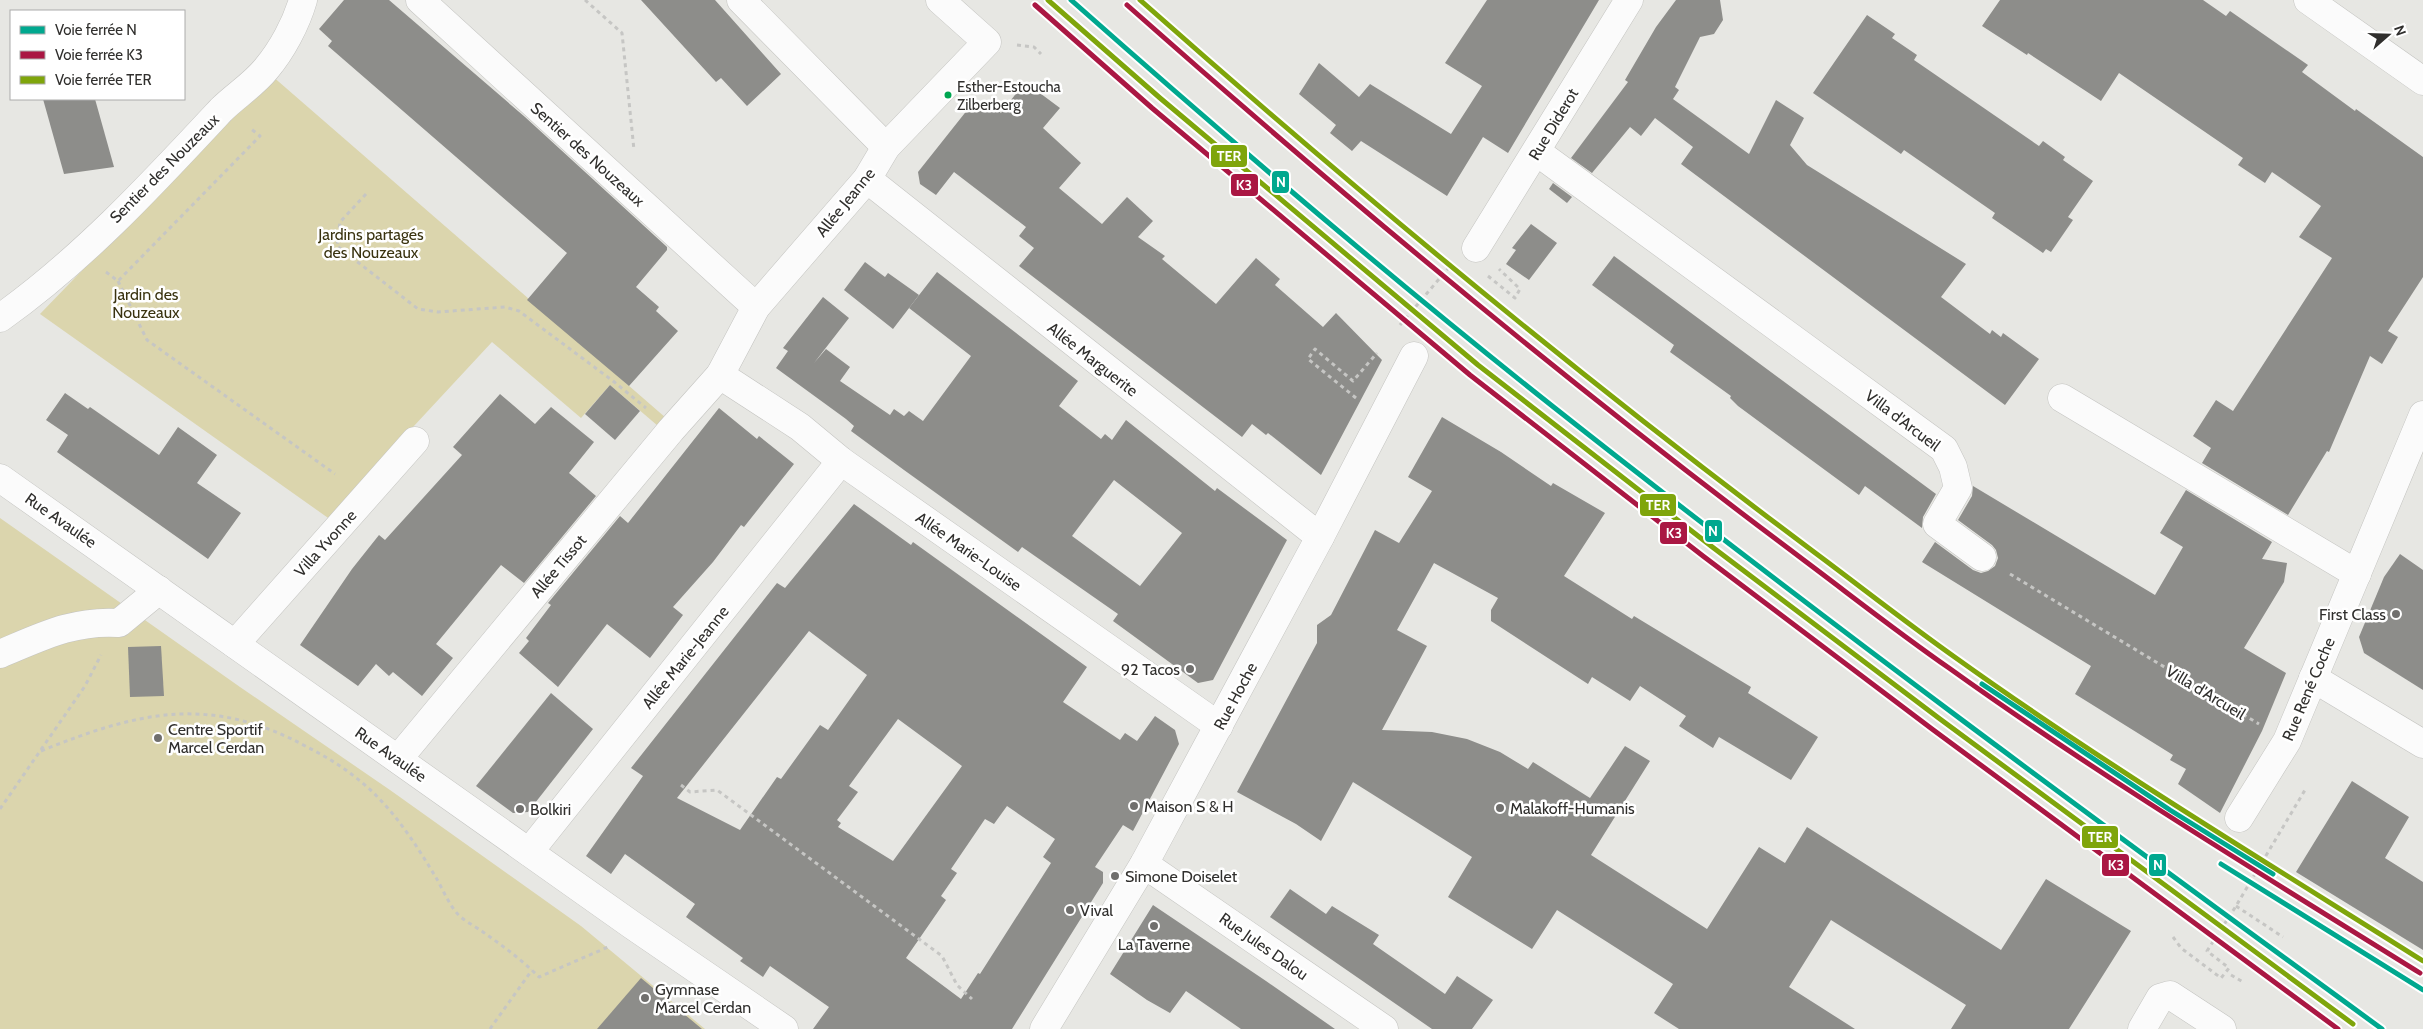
<svg xmlns="http://www.w3.org/2000/svg" width="2423" height="1029" viewBox="0 0 2423 1029" font-family="Cabin,sans-serif">
	<style>
		.green { fill: #dbd5ad }
		.building { fill: #8d8d8a; fill-rule: evenodd }
		.lines { fill: none; stroke-linecap: round; stroke-linejoin: round }
		.minor-casing { stroke: #c4c4c1; stroke-width: 29 }
		.path { stroke: #c6c6c4; stroke-width: 3; stroke-dasharray: 4 4; stroke-linecap: butt }
		.minor { stroke: #fbfbfb; stroke-width: 28 }
		.rail-1-casing { stroke: #fff; stroke-width: 9 }
		.rail-2-casing { stroke: #fff; stroke-width: 9 }
		.rail-3-casing { stroke: #fff; stroke-width: 9 }
		.rail-1 { stroke: #00a88f; stroke-width: 5 }
		.rail-2 { stroke: #aa1743; stroke-width: 5 }
		.rail-3 { stroke: #7fa50b; stroke-width: 5 }
		.bus-dot { fill: #00a651; stroke: #fff; stroke-width: 2 }
		.poi-dot { fill: #706f6d; stroke: #fff; stroke-width: 2 }
		.labels { text-anchor: middle; stroke-width: 5; stroke-linejoin: round; paint-order: stroke }
		.bus-label { font-size: 15px; fill: #302f2d; stroke: #fff; text-anchor: start }
		.street-label { font-size: 16px; fill: #302f2d; stroke: #fff }
		.park-label { font-size: 16px; fill: #3a3310; stroke: #fff }
		.poi-label { font-size: 16px; fill: #302f2d; stroke: #fff; text-anchor: start }
		.line-badge { stroke: #fff; stroke-width: 2 }
		.badge-label { font-size: 14px; text-anchor: middle; font-weight: bold; fill: #fff }
	</style>
	<rect width="100%" height="100%" fill="#e7e7e3"/>
	<!-- green -->
	<g class="green">
		<polygon points="271,75 666,418 658,426 610,385 581,418 492,342 387,455 331,520 40,314"/>
		<polygon points="0,518 240,687 390,790 581,926 705,1029 0,1029"/>
	</g>
	<!-- building -->
	<g class="building">
		<polygon points="344,0 389,0 525,117 667,247 667,250 636,287 659,307 656,311 678,331 629,386 527,300 567,253 328,46 332,41 319,29"/>
		<polygon points="641,0 715,0 781,74 747,106 721,78 716,82"/>
		<polygon points="1487,0 1599,0 1508,153 1483,137 1447,196 1361,141 1352,151 1330,133 1336,125 1299,94 1319,63 1359,97 1370,84 1451,134 1482,86 1445,63"/>
		<polygon points="1676,0 1720,0 1723,20 1714,34 1700,37 1675,87 1679,90 1673,99 1749,154 1776,100 1804,118 1790,145 1807,165 1966,264 1941,297 1990,334 1992,330 2001,337 2003,333 2039,359 2005,405 1681,164 1693,147 1655,118 1641,136 1630,127 1592,173 1571,158 1628,82 1625,80 1656,27"/>
		<polygon points="2000,0 2203,0 2226,16 2230,11 2308,65 2302,72 2355,111 2356,109 2423,157 2423,277 2388,331 2398,337 2382,364 2370,356 2329,452 2327,451 2288,515 2202,463 2211,448 2193,436 2216,400 2233,411 2332,258 2299,237 2321,206 2272,172 2265,183 2238,165 2243,158 2119,73 2101,101 2028,53 2027,55 1982,26"/>
		<polygon points="1867,15 1895,34 1892,38 1917,55 1914,60 2039,146 2043,141 2065,157 2063,160 2093,181 2068,217 2073,220 2051,252 2046,249 2043,253 1992,218 1995,213 1904,150 1901,154 1813,93"/>
		<polygon points="1025,82 1060,108 1043,128 1081,163 1059,188 1102,224 1127,197 1153,221 1138,237 1165,256 1162,259 1216,304 1256,258 1280,279 1275,285 1323,327 1336,313 1382,360 1321,475 1268,433 1266,435 1252,424 1242,437 1019,266 1034,248 1019,236 1026,227 954,172 936,195 920,184 918,172 972,104 987,102 1001,113"/>
		<polygon points="43,99 95,99 114,167 64,174"/>
		<polygon points="1553,183 1572,197 1567,203 1549,189"/>
		<polygon points="1531,224 1557,243 1529,280 1506,264 1516,250 1512,248"/>
		<polygon points="1614,256 1936,494 1923,517 1922,528 1865,486 1859,495 1738,406 1730,398 1731,396 1670,352 1674,345 1592,285"/>
		<polygon points="865,262 885,277 888,273 919,295 893,329 844,290"/>
		<path d="M937,272L1078,381L1059,406L1101,439L1105,434L1112,440L1126,420L1215,491L1217,488L1287,540L1213,680L1198,683L1113,621L1118,614L1022,547L1018,552L904,470L851,431L854,426L846,419L776,368L788,351L783,348L823,297L849,318L814,363L826,349L850,367L840,381L890,415L894,409L904,416L909,411L923,421L971,356L909,308ZM1114,480L1182,533L1140,586L1072,536Z"/>
		<polygon points="610,385 640,411 615,440 585,414"/>
		<polygon points="65,393 88,409 90,407 159,455 178,427 217,455 197,483 241,513 208,559 57,452 68,435 46,420"/>
		<polygon points="500,394 535,424 551,407 594,442 569,473 596,496 524,583 501,565 436,644 453,658 422,696 393,672 389,676 376,664 358,686 300,645 352,569 379,535 385,540 462,455 453,447"/>
		<polygon points="719,408 757,439 759,436 794,464 744,527 741,525 713,562 673,607 683,615 650,658 607,624 558,687 519,653 529,641 526,638 551,605 548,603 620,516 628,523"/>
		<polygon points="1442,417 1501,452 1551,486 1553,483 1605,513 1564,576 1632,619 1634,616 1751,687 1748,693 1818,737 1791,780 1719,737 1713,748 1679,726 1686,716 1640,686 1630,701 1592,677 1588,684 1491,621 1491,610 1498,598 1434,563 1397,630 1427,646 1382,730 1432,732 1467,739 1500,752 1528,769 1533,762 1590,798 1625,746 1650,761 1591,855 1707,929 1759,847 1785,863 1807,827 2001,950 2046,879 2131,931 2069,1029 1951,1029 1966,1005 1831,920 1789,987 1855,1029 1679,1029 1654,1013 1673,984 1557,910 1532,949 1448,897 1472,857 1353,782 1321,841 1296,824 1237,792 1317,643 1317,625 1331,615 1375,530 1399,543 1432,491 1408,477"/>
		<polygon points="1973,486 2155,595 2183,547 2160,533 2186,490 2272,542 2262,559 2287,563 2284,582 2244,648 2286,673 2262,731 2220,813 2178,784 2186,769 2170,760 2173,755 2075,694 2091,666 1922,562 1935,542 1973,570 1981,573 1988,571 1995,566 1998,558 1996,550 1992,545 1958,520 1972,496"/>
		<path d="M854,504L911,545L913,542L1087,667L1063,702L1120,740L1125,733L1137,741L1155,716L1175,730L1179,744L1133,831L1123,825L1095,867L1103,872V883L1012,1029H813L829,1007L770,966L763,977L740,961L743,958L686,917L695,904L625,854L611,874L586,856L643,776L631,768L777,583L785,588ZM809,631L867,675L828,730L820,725L781,779L777,777L740,830L677,798ZM898,719L962,766L893,861L838,827L841,823L837,820L858,792L849,786ZM1007,806L1055,839L1043,857L1051,863L980,974L978,973L961,999L906,958L946,900L941,896L957,873L951,869L985,819L994,824Z"/>
		<polygon points="2400,554 2423,570 2423,690 2364,653 2359,637 2384,577"/>
		<polygon points="161,646 164,696 130,697 128,647"/>
		<polygon points="551,693 593,729 528,812 513,813 476,786"/>
		<polygon points="2352,781 2409,817 2385,858 2423,882 2423,950 2296,872"/>
		<polygon points="1290,889 1326,914 1332,906 1379,935 1373,944 1445,994 1457,976 1493,1000 1472,1029 1432,1029 1270,917"/>
		<polygon points="1153,905 1266,981 1335,1029 1241,1029 1186,991 1170,1013 1147,1000 1110,974"/>
		<polygon points="641,978 702,1029 597,1029"/>
	</g>
	<g class="lines">
		<!-- minor casing -->
		<g class="minor-casing">
			<g id="minor">
				<polyline points="420,0 756,307"/>
				<polyline points="741,0 886,147"/>
				<polyline points="2308,0 2423,81"/>
				<polyline points="1537,152 1944,449 1953,467 1958,488 1937,524 1982,557"/>
				<polyline points="867,179 1320,537"/>
				<polyline points="1476,248 1629,0"/>
				<path d="M0,318C82,260 153,183 221,110C235,96 253,85 266,69C282,50 296,24 303,0"/>
				<polyline points="720,375 800,427 841,461 1219,726"/>
				<polyline points="2062,398 2357,574"/>
				<polyline points="0,478 632,925 784,1029"/>
				<polyline points="235,644 415,441"/>
				<path d="M0,654C41,637 73,620 119,623L159,590"/>
				<polyline points="2313,678 2423,744"/>
				<polyline points="398,759 671,430 720,375 756,307 867,179 886,147 987,42 940,0"/>
				<polyline points="2239,818 2287,741 2423,415"/>
				<polyline points="529,852 841,461"/>
				<polyline points="1144,864 1384,1029"/>
				<polyline points="1044,1029 1144,864 1320,537 1414,356"/>
				<polyline points="2142,1029 2160,998 2170,995 2222,1029"/>
			</g>
		</g>
		<!-- path -->
		<g class="path">
			<polyline points="585,0 622,33 634,150"/>
			<polyline points="1017,45 1034,47 1041,54"/>
			<polyline points="366,194 340,222 337,246 418,309 438,312 505,307 519,311 613,381 646,408"/>
			<polyline points="106,272 118,281 260,136 250,128"/>
			<polyline points="1488,276 1515,298 1520,289 1499,269"/>
			<polyline points="118,281 147,340 335,474"/>
			<polyline points="1400,325 1451,265"/>
			<polyline points="1356,398 1308,359 1315,349 1353,381 1377,353"/>
			<polyline points="2010,574 2259,724"/>
			<path d="M41,751C140,711 211,694 309,748C337,762 364,781 385,805C404,826 420,851 435,876C442,887 447,901 456,912C462,920 475,926 483,932C503,946 522,960 539,977L608,947"/>
			<polyline points="681,785 690,792 717,790 942,956 957,985 972,999"/>
			<polyline points="0,809 85,686 101,655"/>
			<polyline points="2236,906 2283,937"/>
			<polyline points="2173,937 2181,948 2221,978 2229,968 2207,951 2236,906 2305,790"/>
			<polyline points="2231,975 2243,982"/>
			<polyline points="490,1029 532,970"/>
		</g>
		<!-- minor -->
		<use href="#minor" class="minor"/>
		<!-- rail-1 casing -->
		<g class="rail-1-casing">
			<g id="rail-1">
				<path d="M1071,0C1228,139 1387,275 1551,405C1823,620 2102,825 2382,1029"/>
				<polyline points="1982,684 2170,810 2273,874"/>
				<polyline points="2221,864 2423,990"/>
			</g>
		</g>
		<!-- rail-2 casing -->
		<g class="rail-2-casing">
			<g id="rail-2">
				<polyline points="1035,5 1152,108 1470,375 1703,556 1932,729 2338,1029"/>
				<path d="M1127,5C1346,199 1571,386 1805,561C1853,597 1900,634 1949,668C2101,777 2261,874 2420,973"/>
			</g>
		</g>
		<!-- rail-3 casing -->
		<g class="rail-3-casing">
			<g id="rail-3">
				<polyline points="1048,0 1160,98 1478,365 1711,546 1940,719 2353,1024"/>
				<path d="M1140,0C1358,193 1581,378 1814,552C1861,587 1908,624 1956,658C2107,766 2266,862 2423,961"/>
			</g>
		</g>
		<!-- rail-1 -->
		<use href="#rail-1" class="rail-1"/>
		<!-- rail-2 -->
		<use href="#rail-2" class="rail-2"/>
		<!-- rail-3 -->
		<use href="#rail-3" class="rail-3"/>
	</g>
	<!-- markers -->
	<circle class="bus-dot" cx="948" cy="95" r="4.5"/>
	<g class="poi-dot">
		<circle cx="2396" cy="614" r="5"/>
		<circle cx="1190" cy="669" r="5"/>
		<circle cx="158" cy="738" r="5"/>
		<circle cx="1134" cy="806" r="5"/>
		<circle cx="1500" cy="808" r="5"/>
		<circle cx="520" cy="809" r="5"/>
		<circle cx="1115" cy="876" r="5"/>
		<circle cx="1070" cy="910" r="5"/>
		<circle cx="1154" cy="926" r="5"/>
		<circle cx="645" cy="998" r="5"/>
	</g>
	<g class="labels">
		<!-- bus labels -->
		<g class="bus-label">
			<text x="957" y="92">Esther-Estoucha<tspan x="957" dy="18">Zilberberg</tspan></text>
		</g>
		<!-- street labels -->
		<g class="street-label">
			<text transform="translate(1553 124) rotate(-59)" y="6">Rue Diderot</text>
			<text transform="translate(588 154) rotate(42)" y="6">Sentier des Nouzeaux</text>
			<text transform="translate(164 168) rotate(-45)" y="6">Sentier des Nouzeaux</text>
			<text transform="translate(845 202) rotate(-51)" y="6">Allée Jeanne</text>
			<text transform="translate(1093 359) rotate(38)" y="6">Allée Marguerite</text>
			<text transform="translate(1903 420) rotate(37)" y="6">Villa d'Arcueil</text>
			<text transform="translate(61 520) rotate(35)" y="6">Rue Avaulée</text>
			<text transform="translate(325 543) rotate(-48)" y="6">Villa Yvonne</text>
			<text transform="translate(969 551) rotate(35)" y="6">Allée Marie-Louise</text>
			<text transform="translate(558 566) rotate(-50)" y="6">Allée Tissot</text>
			<text transform="translate(685 657) rotate(-51)" y="6">Allée Marie-Jeanne</text>
			<text transform="translate(2308 689) rotate(-67)" y="6">Rue René Coche</text>
			<text transform="translate(2206 692) rotate(31)" y="6">Villa d'Arcueil</text>
			<text transform="translate(1235 696) rotate(-62)" y="6">Rue Hoche</text>
			<text transform="translate(391 754) rotate(35)" y="6">Rue Avaulée</text>
			<text transform="translate(1264 946) rotate(35)" y="6">Rue Jules Dalou</text>
		</g>
		<!-- park labels -->
		<g class="park-label">
			<text x="371" y="240">Jardins partagés<tspan x="371" dy="18">des Nouzeaux</tspan></text>
			<text x="146" y="300">Jardin des<tspan x="146" dy="18">Nouzeaux</tspan></text>
		</g>
		<!-- poi labels -->
		<g class="poi-label">
			<text x="2386" y="620" text-anchor="end">First Class</text>
			<text x="1180" y="675" text-anchor="end">92 Tacos</text>
			<text x="168" y="735">Centre Sportif<tspan x="168" dy="18">Marcel Cerdan</tspan></text>
			<text x="1144" y="812">Maison S &amp; H</text>
			<text x="1510" y="814">Malakoff-Humanis</text>
			<text x="530" y="815">Bolkiri</text>
			<text x="1125" y="882">Simone Doiselet</text>
			<text x="1080" y="916">Vival</text>
			<text x="1154" y="950" text-anchor="middle">La Taverne</text>
			<text x="655" y="995">Gymnase<tspan x="655" dy="18">Marcel Cerdan</tspan></text>
		</g>
	</g>
	<g class="line-badge">
		<rect x="1210" y="144" width="38" height="24" rx="5" fill="#7fa50b"/>
		<rect x="1271" y="170" width="19" height="24" rx="5" fill="#00a88f"/>
		<rect x="1230" y="173" width="29" height="24" rx="5" fill="#aa1743"/>
		<rect x="1639" y="493" width="38" height="24" rx="5" fill="#7fa50b"/>
		<rect x="1704" y="519" width="19" height="24" rx="5" fill="#00a88f"/>
		<rect x="1659" y="521" width="29" height="24" rx="5" fill="#aa1743"/>
		<rect x="2081" y="825" width="38" height="24" rx="5" fill="#7fa50b"/>
		<rect x="2101" y="853" width="29" height="24" rx="5" fill="#aa1743"/>
		<rect x="2148" y="853" width="19" height="24" rx="5" fill="#00a88f"/>
	</g>
	<g class="badge-label">
		<text x="1229" y="161">TER</text>
		<text x="1281" y="187">N</text>
		<text x="1244" y="190">K3</text>
		<text x="1658" y="510">TER</text>
		<text x="1713" y="536">N</text>
		<text x="1674" y="538">K3</text>
		<text x="2100" y="842">TER</text>
		<text x="2116" y="870">K3</text>
		<text x="2158" y="870">N</text>
	</g>
	<!-- legend -->
	<rect x="10" y="10" width="175" height="90" fill="#ffffff" stroke="#acacab"/>
	<rect x="20" y="26" width="25" height="8" fill="#00a88f" stroke="#acacab"/>
	<text x="55" y="35" font-size="15" fill="#302f2d">Voie ferrée N</text>
	<rect x="20" y="51" width="25" height="8" fill="#aa1743" stroke="#acacab"/>
	<text x="55" y="60" font-size="15" fill="#302f2d">Voie ferrée K3</text>
	<rect x="20" y="76" width="25" height="8" fill="#7fa50b" stroke="#acacab"/>
	<text x="55" y="85" font-size="15" fill="#302f2d">Voie ferrée TER</text>
	<!-- north arrow -->
	<g transform="translate(2388 35) rotate(70)" stroke="#ffffff" stroke-width="4" paint-order="stroke">
	<path d="M0-4L9 19L0 12L-9 19Z" fill="#302f2d"/>
	<text y="-8" font-size="14" font-weight="bold" text-anchor="middle" fill="#302f2d">N</text>
	</g>
</svg>
